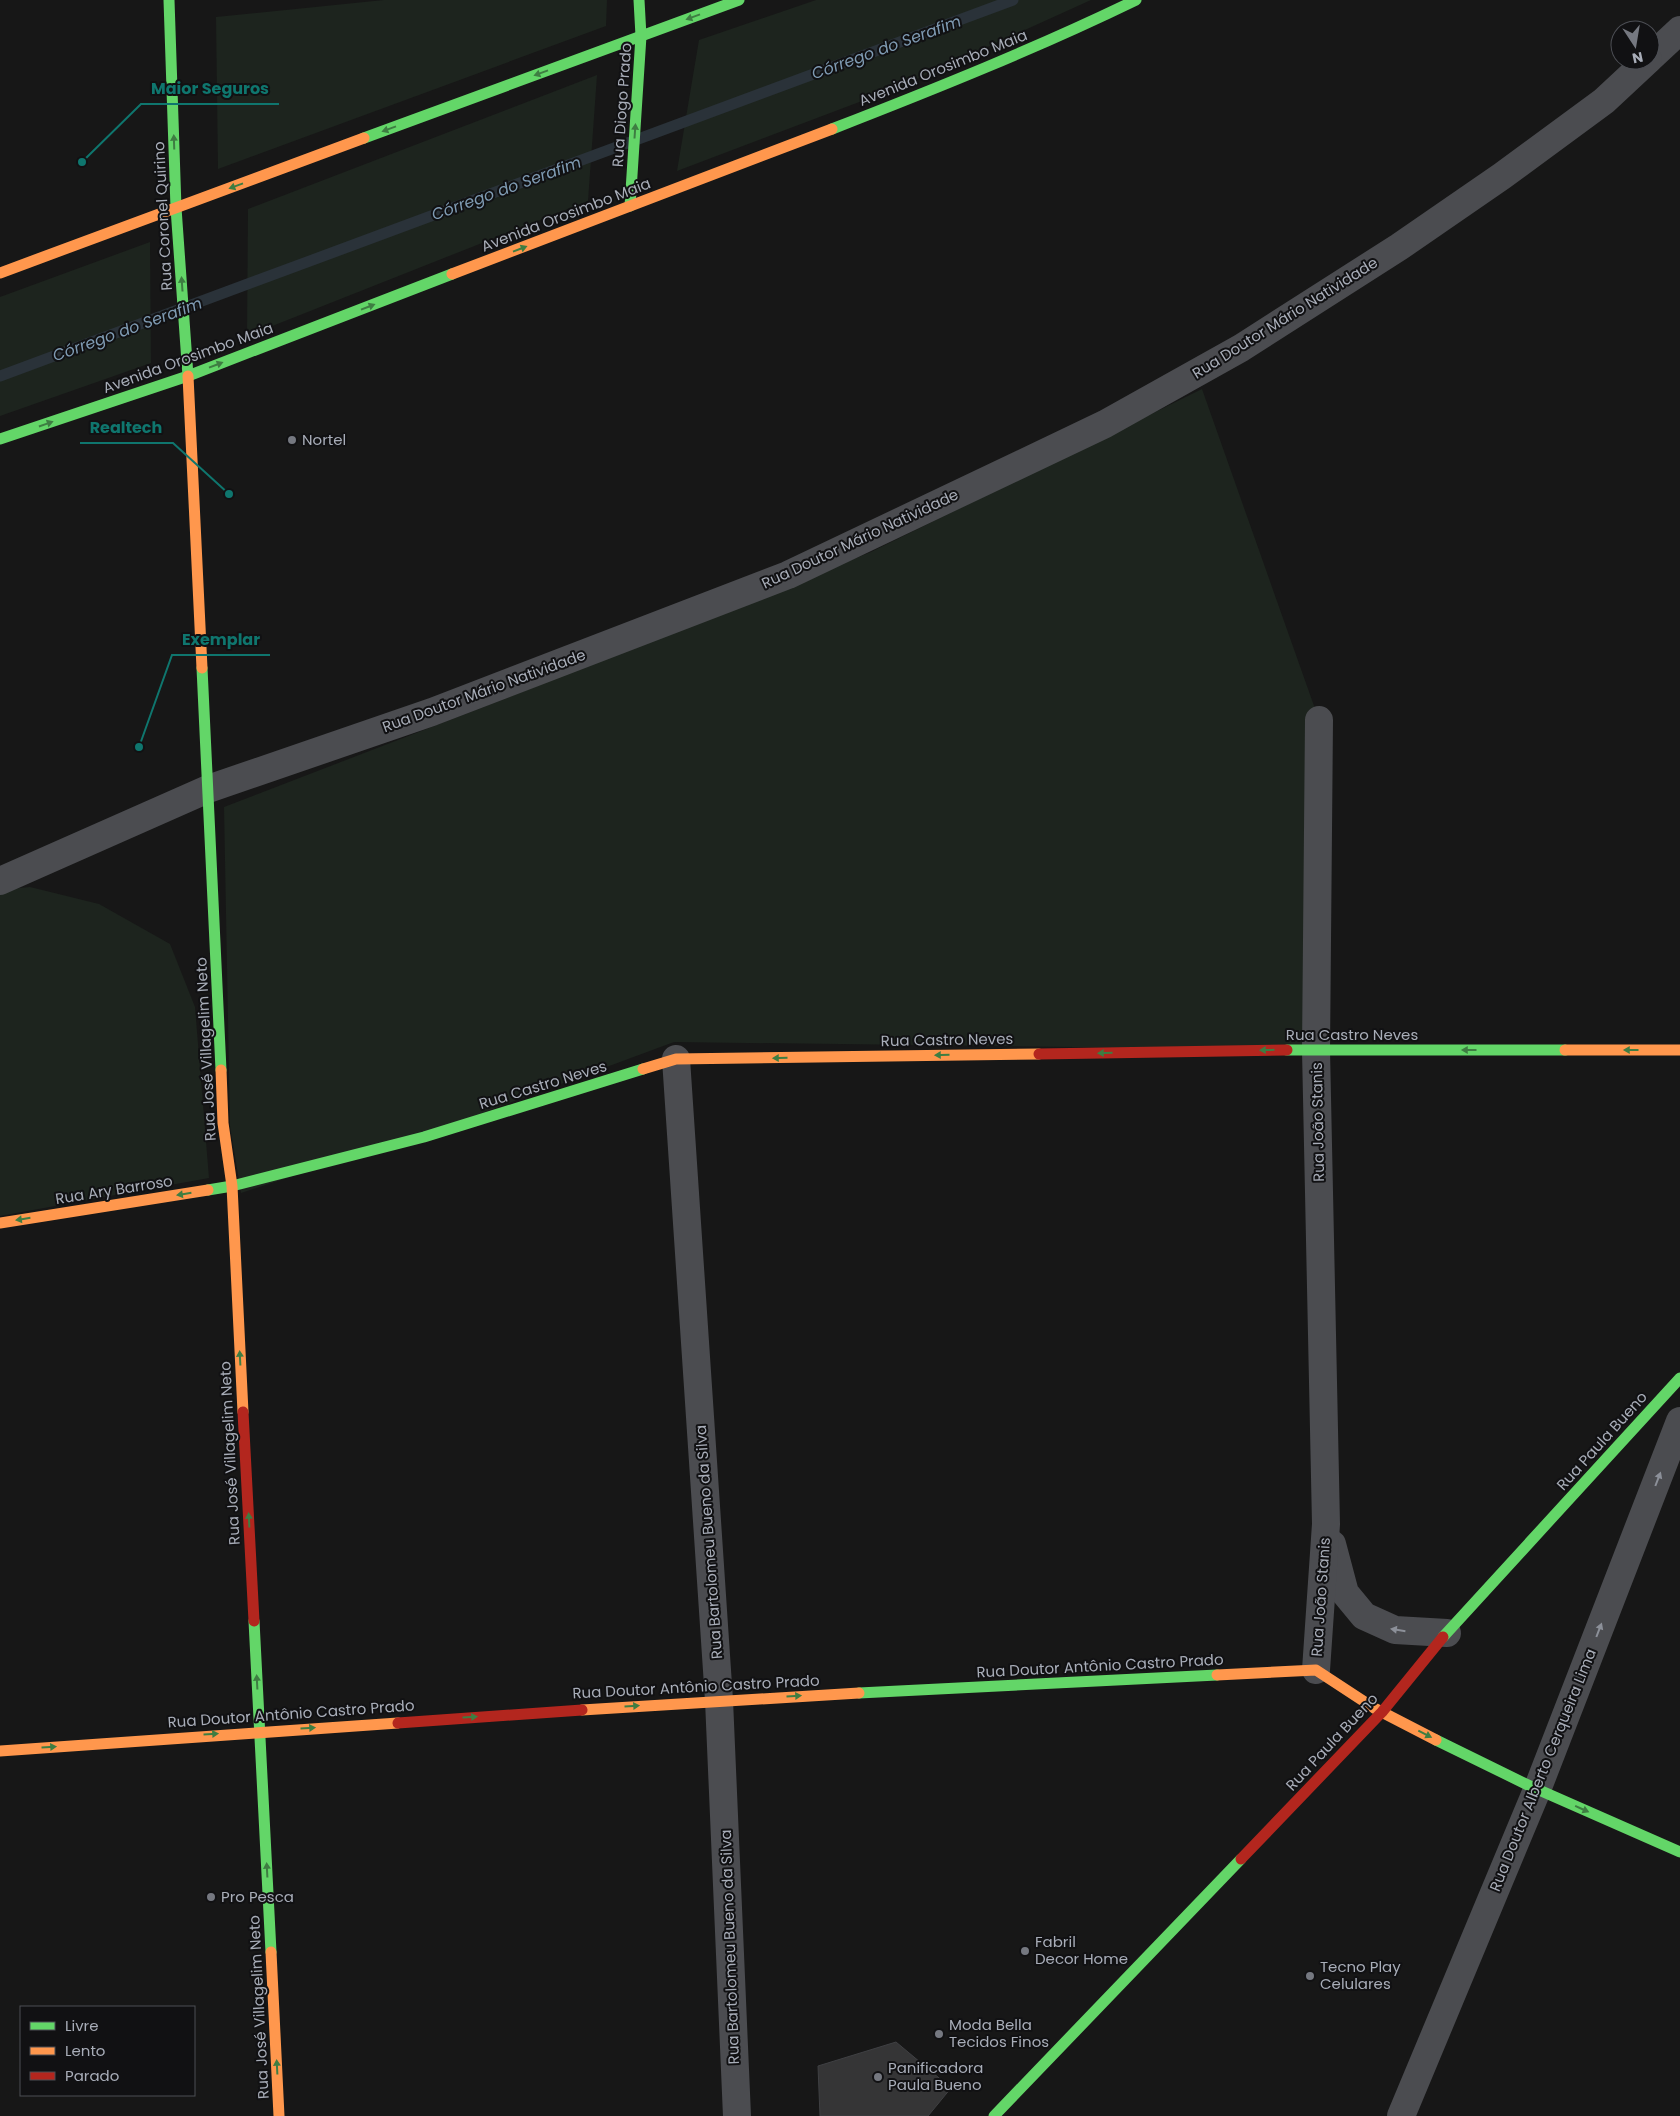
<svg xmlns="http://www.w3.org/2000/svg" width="1680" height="2116" viewBox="0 0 1680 2116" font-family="Poppins,sans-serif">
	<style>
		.green { fill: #1d241e }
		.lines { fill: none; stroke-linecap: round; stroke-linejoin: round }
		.stream { stroke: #2a3239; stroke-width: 11 }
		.building { fill: #353536; stroke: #3f4043 }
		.street { stroke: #4b4c50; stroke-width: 28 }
		.fast { stroke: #63d668; stroke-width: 11 }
		.slow { stroke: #ff974d; stroke-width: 11 }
		.jam { stroke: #b3261e; stroke-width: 11 }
		.oneway { fill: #3e7d42 }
		.oneway2 { fill: #8c9099 }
		.poi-dot { fill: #757880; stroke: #111113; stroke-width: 2 }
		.labels { text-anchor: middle; stroke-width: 4; stroke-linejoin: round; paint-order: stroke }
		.street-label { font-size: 15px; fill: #a8adb8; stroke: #111113 }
		.poi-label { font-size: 15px; fill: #a8adb8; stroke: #111113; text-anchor: start }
		.water-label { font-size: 16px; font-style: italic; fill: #7f9bb3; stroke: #111113 }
		.leader { fill: none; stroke: #0f766e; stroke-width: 2 }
		.callout-dot { fill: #0f766e; stroke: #111113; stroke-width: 2 }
		.callout-label { font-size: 16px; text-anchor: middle; font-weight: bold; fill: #0f766e; stroke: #111113; stroke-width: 4; stroke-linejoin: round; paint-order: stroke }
	</style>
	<rect width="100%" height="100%" fill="#171717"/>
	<!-- green -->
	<g class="green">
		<polygon points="384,0 607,0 606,26 218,169 216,17"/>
		<polygon points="816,0 1091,0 899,87 677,171 699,40"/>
		<polygon points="597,75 588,201 247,336 248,209"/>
		<polygon points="150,242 151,363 0,416 0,297"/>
		<polygon points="1202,389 1319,720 1307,1050 674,1042 455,1123 241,1193 230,1126 224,807 507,698 871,552"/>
		<polygon points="30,887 99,904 170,944 195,1007 209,1178 0,1216 0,890"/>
	</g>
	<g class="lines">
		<!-- stream -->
		<polyline class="stream" points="0,376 1013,0"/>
	</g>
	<!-- building -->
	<polygon class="building" points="896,2042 951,2088 928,2116 820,2116 818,2066"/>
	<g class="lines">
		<!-- street -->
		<g class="street">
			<polyline points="1650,58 1680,30"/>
			<polyline points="0,881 208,789 432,712 788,575 1105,424 1241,348 1399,247 1502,176 1604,101 1648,60"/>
			<polyline points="676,1059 719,1700 737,2116"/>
			<polyline points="1332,1544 1345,1593 1364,1616 1395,1630 1447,1633"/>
			<polyline points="1316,1670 1326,1524 1316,1050 1319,720"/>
			<polyline points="1401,2116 1537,1790 1680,1421"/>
		</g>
		<!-- fast -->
		<g class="fast">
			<polyline points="169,0 176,208 188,376"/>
			<path d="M832,129C935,89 1037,48 1136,0"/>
			<polyline points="364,138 739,0"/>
			<polyline points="630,206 641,36 639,0"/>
			<polyline points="0,439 188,376 452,274"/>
			<polyline points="202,668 221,1070"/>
			<polyline points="1287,1050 1565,1050"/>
			<polyline points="208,1190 232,1186 424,1137 643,1069"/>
			<polyline points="254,1621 271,1952"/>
			<polyline points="1443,1637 1680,1378"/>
			<polyline points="859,1693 1217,1675"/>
			<polyline points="1436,1740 1530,1786 1680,1852"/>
			<polyline points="994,2116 1241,1859"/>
		</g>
		<!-- slow -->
		<g class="slow">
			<polyline points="0,273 364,138"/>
			<polyline points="452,274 832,129"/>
			<polyline points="188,376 202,668"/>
			<polyline points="1565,1050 1680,1050"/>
			<polyline points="643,1069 676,1059 1039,1054"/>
			<polyline points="221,1070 223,1123 232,1186 243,1412"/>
			<polyline points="0,1223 208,1190"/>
			<polyline points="1217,1675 1316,1670 1374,1708 1436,1740"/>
			<polyline points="582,1710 859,1693"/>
			<polyline points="0,1751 398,1723"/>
			<polyline points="271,1952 279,2116"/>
		</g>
		<!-- jam -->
		<g class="jam">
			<polyline points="1039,1054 1287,1050"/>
			<polyline points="243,1412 254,1621"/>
			<polyline points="398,1723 582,1710"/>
			<polyline points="1241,1859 1382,1712 1443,1637"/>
		</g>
	</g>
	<!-- one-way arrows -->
	<defs><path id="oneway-solid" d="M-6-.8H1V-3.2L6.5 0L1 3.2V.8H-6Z" transform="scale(1.25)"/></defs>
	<g class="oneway">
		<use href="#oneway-solid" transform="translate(693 17) rotate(160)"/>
		<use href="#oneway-solid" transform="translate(541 73) rotate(160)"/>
		<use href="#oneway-solid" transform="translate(389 129) rotate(160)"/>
		<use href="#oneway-solid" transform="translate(635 131) rotate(-86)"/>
		<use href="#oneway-solid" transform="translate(174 142) rotate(-92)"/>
		<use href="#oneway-solid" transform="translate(236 186) rotate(160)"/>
		<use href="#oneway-solid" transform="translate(520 249) rotate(-21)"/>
		<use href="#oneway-solid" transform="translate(182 284) rotate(-94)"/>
		<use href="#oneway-solid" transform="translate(368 307) rotate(-21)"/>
		<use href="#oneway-solid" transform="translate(216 365) rotate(-21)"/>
		<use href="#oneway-solid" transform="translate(46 424) rotate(-19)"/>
		<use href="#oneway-solid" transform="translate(1267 1050) rotate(179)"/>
		<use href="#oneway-solid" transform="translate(1469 1050) rotate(-180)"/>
		<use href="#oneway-solid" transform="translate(1631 1050) rotate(-180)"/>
		<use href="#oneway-solid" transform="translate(1105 1053) rotate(179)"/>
		<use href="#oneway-solid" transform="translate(942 1055) rotate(179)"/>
		<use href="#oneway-solid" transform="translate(780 1058) rotate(179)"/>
		<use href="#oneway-solid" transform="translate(184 1194) rotate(171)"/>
		<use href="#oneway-solid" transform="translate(23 1219) rotate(171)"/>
		<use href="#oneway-solid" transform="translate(240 1358) rotate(-93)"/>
		<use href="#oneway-solid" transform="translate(249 1520) rotate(-93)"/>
		<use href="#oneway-solid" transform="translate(257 1682) rotate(-93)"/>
		<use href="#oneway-solid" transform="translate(794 1696) rotate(-3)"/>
		<use href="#oneway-solid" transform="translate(632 1706) rotate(-4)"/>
		<use href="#oneway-solid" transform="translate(470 1717) rotate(-4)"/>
		<use href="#oneway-solid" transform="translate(308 1728) rotate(-4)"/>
		<use href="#oneway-solid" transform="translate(211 1734) rotate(-4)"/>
		<use href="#oneway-solid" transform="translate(1425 1734) rotate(27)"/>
		<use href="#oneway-solid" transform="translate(49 1747) rotate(-4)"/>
		<use href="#oneway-solid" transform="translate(1582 1809) rotate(24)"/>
		<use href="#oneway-solid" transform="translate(267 1870) rotate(-93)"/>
		<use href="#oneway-solid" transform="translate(277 2067) rotate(-93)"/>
	</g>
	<g class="oneway2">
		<use href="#oneway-solid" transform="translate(1658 1479) rotate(-69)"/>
		<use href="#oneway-solid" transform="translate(1398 1630) rotate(-171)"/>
		<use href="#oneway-solid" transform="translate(1599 1630) rotate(-69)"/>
	</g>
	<!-- markers -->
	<g class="poi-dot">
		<circle cx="292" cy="440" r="5"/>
		<circle cx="211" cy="1897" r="5"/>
		<circle cx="1025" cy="1951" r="5"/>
		<circle cx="1310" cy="1976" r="5"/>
		<circle cx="939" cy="2034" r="5"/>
		<circle cx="878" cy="2077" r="5"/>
	</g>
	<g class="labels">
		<!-- street labels -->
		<g class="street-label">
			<text transform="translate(943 68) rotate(-22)" y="5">Avenida Orosimbo Maia</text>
			<text transform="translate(622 105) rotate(-86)" y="5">Rua Diogo Prado</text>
			<text transform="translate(566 215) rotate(-21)" y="5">Avenida Orosimbo Maia</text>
			<text transform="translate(163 216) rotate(-93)" y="5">Rua Coronel Quirino</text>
			<text transform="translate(1285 318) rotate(-32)" y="5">Rua Doutor Mário Natividade</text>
			<text transform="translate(188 358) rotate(-20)" y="5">Avenida Orosimbo Maia</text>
			<text transform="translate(860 539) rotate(-25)" y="5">Rua Doutor Mário Natividade</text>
			<text transform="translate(484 691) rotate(-20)" y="5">Rua Doutor Mário Natividade</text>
			<text x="1352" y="1040">Rua Castro Neves</text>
			<text transform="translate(947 1040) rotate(-1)" y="5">Rua Castro Neves</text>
			<text transform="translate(206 1049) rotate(-93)" y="5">Rua José Villagelim Neto</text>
			<text transform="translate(543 1085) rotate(-17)" y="5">Rua Castro Neves</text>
			<text transform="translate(1318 1122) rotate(-91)" y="5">Rua João Stanis</text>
			<text transform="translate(114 1190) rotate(-9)" y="5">Rua Ary Barroso</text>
			<text transform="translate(1602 1441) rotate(-48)" y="5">Rua Paula Bueno</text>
			<text transform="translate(230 1453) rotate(-93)" y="5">Rua José Villagelim Neto</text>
			<text transform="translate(709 1542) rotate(-94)" y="5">Rua Bartolomeu Bueno da Silva</text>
			<text transform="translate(1321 1597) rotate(-86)" y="5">Rua João Stanis</text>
			<text transform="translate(1100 1666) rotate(-3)" y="5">Rua Doutor Antônio Castro Prado</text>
			<text transform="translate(696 1687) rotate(-3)" y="5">Rua Doutor Antônio Castro Prado</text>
			<text transform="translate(291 1714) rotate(-4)" y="5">Rua Doutor Antônio Castro Prado</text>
			<text transform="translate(1332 1742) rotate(-47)" y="5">Rua Paula Bueno</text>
			<text transform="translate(1543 1770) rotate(-68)" y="5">Rua Doutor Alberto Cerqueira Lima</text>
			<text transform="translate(730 1947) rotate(-92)" y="5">Rua Bartolomeu Bueno da Silva</text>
			<text transform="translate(259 2007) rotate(-93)" y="5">Rua José Villagelim Neto</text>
		</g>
		<!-- poi labels -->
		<g class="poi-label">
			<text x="302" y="445">Nortel</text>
			<text x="221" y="1902">Pro Pesca</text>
			<text x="1035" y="1947">Fabril<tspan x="1035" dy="17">Decor Home</tspan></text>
			<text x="1320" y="1972">Tecno Play<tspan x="1320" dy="17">Celulares</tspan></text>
			<text x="949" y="2030">Moda Bella<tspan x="949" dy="17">Tecidos Finos</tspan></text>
			<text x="888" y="2073">Panificadora<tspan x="888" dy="17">Paula Bueno</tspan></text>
		</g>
		<!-- water labels -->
		<g class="water-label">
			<text transform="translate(886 47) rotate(-20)" y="6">Córrego do Serafim</text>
			<text transform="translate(506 188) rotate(-20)" y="6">Córrego do Serafim</text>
			<text transform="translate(127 329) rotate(-20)" y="6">Córrego do Serafim</text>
		</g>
	</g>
	<!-- callouts -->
	<path class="leader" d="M82 162L141 104H279M229 494L173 443H80M139 747L172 655H270"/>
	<g class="callout-dot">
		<circle cx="82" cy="162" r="5"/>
		<circle cx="229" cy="494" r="5"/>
		<circle cx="139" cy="747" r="5"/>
	</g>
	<g class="callout-label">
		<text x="210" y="94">Maior Seguros</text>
		<text x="126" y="433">Realtech</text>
		<text x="221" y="645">Exemplar</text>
	</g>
	<!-- legend -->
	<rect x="20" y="2006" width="175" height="90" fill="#111113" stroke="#4d4f55"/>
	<rect x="30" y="2022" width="25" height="8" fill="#63d668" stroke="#4d4f55"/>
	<text x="65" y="2031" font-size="15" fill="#a8adb8">Livre</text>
	<rect x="30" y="2047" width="25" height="8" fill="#ff974d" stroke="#4d4f55"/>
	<text x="65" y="2056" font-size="15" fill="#a8adb8">Lento</text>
	<rect x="30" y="2072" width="25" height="8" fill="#b3261e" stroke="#4d4f55"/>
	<text x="65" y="2081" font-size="15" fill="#a8adb8">Parado</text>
	<!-- north arrow -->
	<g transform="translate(1635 45) rotate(168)"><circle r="24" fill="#111113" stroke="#4d4f55"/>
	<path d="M0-4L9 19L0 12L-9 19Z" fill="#757880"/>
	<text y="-8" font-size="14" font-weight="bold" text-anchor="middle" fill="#a8adb8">N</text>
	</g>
</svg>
